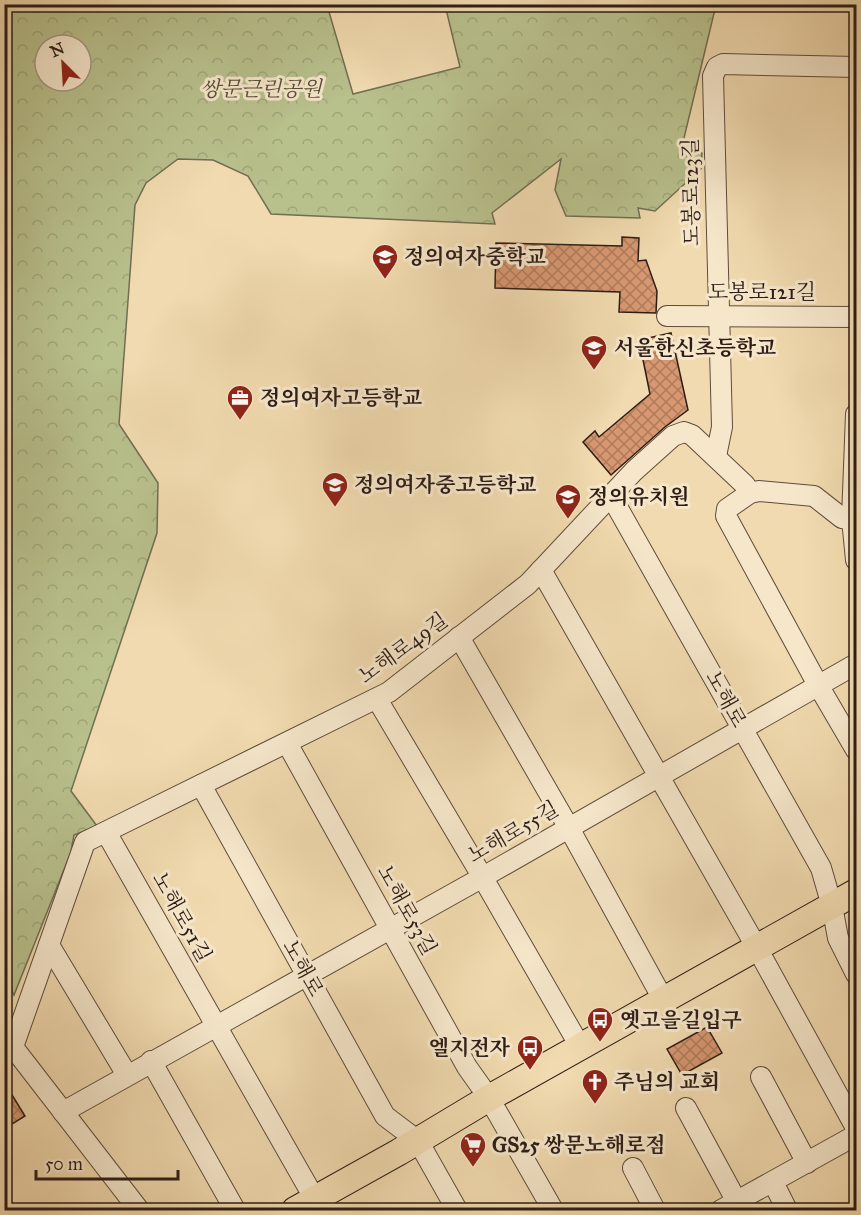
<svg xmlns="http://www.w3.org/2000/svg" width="861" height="1215" viewBox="0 0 861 1215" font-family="'IM FELL Great Primer','Noto Serif KR',serif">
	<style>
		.forest { fill: url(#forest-crowns); stroke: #726e52; stroke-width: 1.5; fill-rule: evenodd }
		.building { fill: url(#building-cross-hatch); stroke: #2d1d17; stroke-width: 1.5 }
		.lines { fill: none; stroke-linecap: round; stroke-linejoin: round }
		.minor-casing { stroke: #5e4c3d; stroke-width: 22 }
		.major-casing { stroke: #2d1d17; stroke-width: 28 }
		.minor { stroke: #f6e7cb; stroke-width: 20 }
		.major { stroke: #f1daaf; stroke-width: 26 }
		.labels { text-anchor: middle; stroke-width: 6; stroke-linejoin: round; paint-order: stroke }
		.park-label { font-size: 21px; font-style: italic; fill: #574e3a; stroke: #f6e7cb }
		.street-label { font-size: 21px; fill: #2d1d17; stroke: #f6e7cb }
		.poi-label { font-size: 21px; font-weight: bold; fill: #2d1d17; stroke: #f6e7cb; text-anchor: start }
	</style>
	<defs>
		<pattern id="forest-crowns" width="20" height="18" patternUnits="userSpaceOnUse" patternTransform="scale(1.5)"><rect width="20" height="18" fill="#b8c08c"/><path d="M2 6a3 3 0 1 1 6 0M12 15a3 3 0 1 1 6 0" fill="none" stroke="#9ea578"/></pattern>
		<pattern id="building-cross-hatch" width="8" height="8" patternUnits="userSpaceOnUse" patternTransform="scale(1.5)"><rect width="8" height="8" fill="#d79770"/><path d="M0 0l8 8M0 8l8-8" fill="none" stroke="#af7b5b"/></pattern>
	</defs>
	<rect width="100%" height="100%" fill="#f1daaf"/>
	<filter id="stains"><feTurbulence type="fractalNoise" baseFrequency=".00333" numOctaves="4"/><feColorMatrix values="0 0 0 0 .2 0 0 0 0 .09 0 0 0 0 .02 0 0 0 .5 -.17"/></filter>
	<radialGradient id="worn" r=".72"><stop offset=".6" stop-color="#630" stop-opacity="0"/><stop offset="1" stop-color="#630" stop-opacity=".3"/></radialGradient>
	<!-- forest -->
	<path class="forest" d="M5,5H327L353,94L460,67L445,5H716L684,138L702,153L701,169L655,211L638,208L640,218L566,216L555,190L561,159L492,213L495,224L271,214L248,176L213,160L178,159L146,183L135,205L119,424L158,483L157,533L71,791L97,826L74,835L71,852L14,995L5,976ZM45,45H81V81H45Z"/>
	<!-- building -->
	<g class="building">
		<polygon points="622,237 639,238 638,261 646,260 657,291 656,313 619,312 620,292 495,288 496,243 622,246"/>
		<polygon points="671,333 688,410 665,427 611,475 583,442 595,431 599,437 650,394 639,340"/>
		<polygon points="707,1027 722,1053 682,1075 667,1049"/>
		<polygon points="4,1082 25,1116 4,1129"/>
	</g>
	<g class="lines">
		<!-- minor casing -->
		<g class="minor-casing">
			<g id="minor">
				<polyline points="667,316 856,317"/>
				<polyline points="856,414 852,519 856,560"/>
				<polyline points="716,456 722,427 713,76 717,67 723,64 856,67"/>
				<polyline points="611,496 821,868 832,906 838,938 856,974"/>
				<polyline points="856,520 842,518 814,496 759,491 750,493 727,509 726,516 818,685 856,750"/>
				<polyline points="541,570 757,948 856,1128"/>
				<polyline points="459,637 569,828 664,1001"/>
				<polyline points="377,699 476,866 581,1048"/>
				<polyline points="287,743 467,1067 489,1098 553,1210"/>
				<polyline points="201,785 385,1116 418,1141 457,1210"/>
				<polyline points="106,832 321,1210"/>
				<polyline points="49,945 127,1075"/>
				<polyline points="151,1061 235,1210"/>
				<polyline points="761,1077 807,1163"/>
				<polyline points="686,1108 737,1202"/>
				<polyline points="63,1112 483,877 856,664"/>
				<polyline points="633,1168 655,1210"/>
				<polyline points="773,1182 787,1210"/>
				<polyline points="139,1210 13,1047 85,842 389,692 528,584 634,471 673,436 684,432 692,435 745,485 750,493"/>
				<polyline points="721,1210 856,1135"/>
			</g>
		</g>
		<!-- major casing -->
		<g class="major-casing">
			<polyline id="major" points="295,1210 399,1152 489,1098 856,892"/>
		</g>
		<!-- minor -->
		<use href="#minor" class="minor"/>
		<!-- major -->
		<use href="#major" class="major"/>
	</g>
	<!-- icons -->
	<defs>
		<g id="school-pin" transform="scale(1.35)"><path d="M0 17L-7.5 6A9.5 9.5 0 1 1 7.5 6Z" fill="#8f2418" stroke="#f6e7cb"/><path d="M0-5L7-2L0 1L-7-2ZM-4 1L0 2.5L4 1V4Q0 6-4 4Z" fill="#fff"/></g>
		<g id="office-pin" transform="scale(1.35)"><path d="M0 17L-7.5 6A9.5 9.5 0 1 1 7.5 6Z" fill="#8f2418" stroke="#f6e7cb"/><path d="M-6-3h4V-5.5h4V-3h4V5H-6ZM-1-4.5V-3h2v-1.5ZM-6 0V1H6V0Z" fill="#fff"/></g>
		<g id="bus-pin" transform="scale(1.35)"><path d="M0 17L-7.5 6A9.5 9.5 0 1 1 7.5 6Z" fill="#8f2418" stroke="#f6e7cb"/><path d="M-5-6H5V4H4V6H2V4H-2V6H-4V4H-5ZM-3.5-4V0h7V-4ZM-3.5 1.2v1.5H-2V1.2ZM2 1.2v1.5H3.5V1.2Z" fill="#fff"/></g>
		<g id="church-pin" transform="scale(1.35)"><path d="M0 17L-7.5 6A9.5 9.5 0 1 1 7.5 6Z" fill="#8f2418" stroke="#f6e7cb"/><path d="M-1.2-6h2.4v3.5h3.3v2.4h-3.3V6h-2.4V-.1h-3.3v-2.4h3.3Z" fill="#fff"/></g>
		<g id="supermarket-pin" transform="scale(1.35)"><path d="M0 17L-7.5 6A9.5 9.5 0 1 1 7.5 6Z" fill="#8f2418" stroke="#f6e7cb"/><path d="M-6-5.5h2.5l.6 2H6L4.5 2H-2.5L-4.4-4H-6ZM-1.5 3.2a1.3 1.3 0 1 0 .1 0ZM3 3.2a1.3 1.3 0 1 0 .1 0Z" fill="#fff"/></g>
	</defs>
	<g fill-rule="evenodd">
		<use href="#school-pin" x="385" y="257"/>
		<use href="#school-pin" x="594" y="348"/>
		<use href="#office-pin" x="240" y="398"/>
		<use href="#school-pin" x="335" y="485"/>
		<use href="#school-pin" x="568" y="497"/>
		<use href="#bus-pin" x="600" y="1020"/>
		<use href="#bus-pin" x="530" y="1048"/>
		<use href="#church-pin" x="595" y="1082"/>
		<use href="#supermarket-pin" x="473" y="1145"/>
	</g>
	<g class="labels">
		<!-- park labels -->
		<g class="park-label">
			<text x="261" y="96">쌍문근린공원</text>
		</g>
		<!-- street labels -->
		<g class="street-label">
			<text transform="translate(691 192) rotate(-91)" y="7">도봉로123길</text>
			<text x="762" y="299">도봉로121길</text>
			<text transform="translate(403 648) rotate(-36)" y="7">노해로49길</text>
			<text transform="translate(726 699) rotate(61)" y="7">노해로</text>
			<text transform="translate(513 832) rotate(-30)" y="7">노해로55길</text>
			<text transform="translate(407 910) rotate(61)" y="7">노해로53길</text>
			<text transform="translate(182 917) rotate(61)" y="7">노해로51길</text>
			<text transform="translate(303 968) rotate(61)" y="7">노해로</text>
		</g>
		<!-- poi labels -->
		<g class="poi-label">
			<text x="404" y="264">정의여자중학교</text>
			<text x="614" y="355">서울한신초등학교</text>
			<text x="260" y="405">정의여자고등학교</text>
			<text x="354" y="492">정의여자중고등학교</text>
			<text x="588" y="504">정의유치원</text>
			<text x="620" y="1027">옛고을길입구</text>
			<text x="510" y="1055" text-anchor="end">엘지전자</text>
			<text x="614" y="1089">주님의 교회</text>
			<text x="492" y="1152">GS25 쌍문노해로점</text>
		</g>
	</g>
	<!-- margin -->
	<rect width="861" height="1215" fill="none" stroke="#f1daaf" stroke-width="24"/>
	<rect x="6" y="6" width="849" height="1203" fill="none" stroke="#2d1d17" stroke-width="3"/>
	<rect x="12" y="12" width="837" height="1191" fill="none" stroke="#2d1d17" stroke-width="1.5"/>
	<!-- north arrow -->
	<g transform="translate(63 63) rotate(336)"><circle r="28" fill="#f6e7cb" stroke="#a69683" stroke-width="1.5"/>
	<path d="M0-4.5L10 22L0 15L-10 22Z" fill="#8f2418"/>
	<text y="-9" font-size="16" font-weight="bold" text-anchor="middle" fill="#2d1d17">N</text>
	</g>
	<!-- scale -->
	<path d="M36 1170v9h142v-9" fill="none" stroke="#2d1d17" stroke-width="3"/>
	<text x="45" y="1170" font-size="18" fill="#2d1d17" stroke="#f6e7cb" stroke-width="4.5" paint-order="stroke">50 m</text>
	<rect width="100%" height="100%" filter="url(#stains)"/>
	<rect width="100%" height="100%" fill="url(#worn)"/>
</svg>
